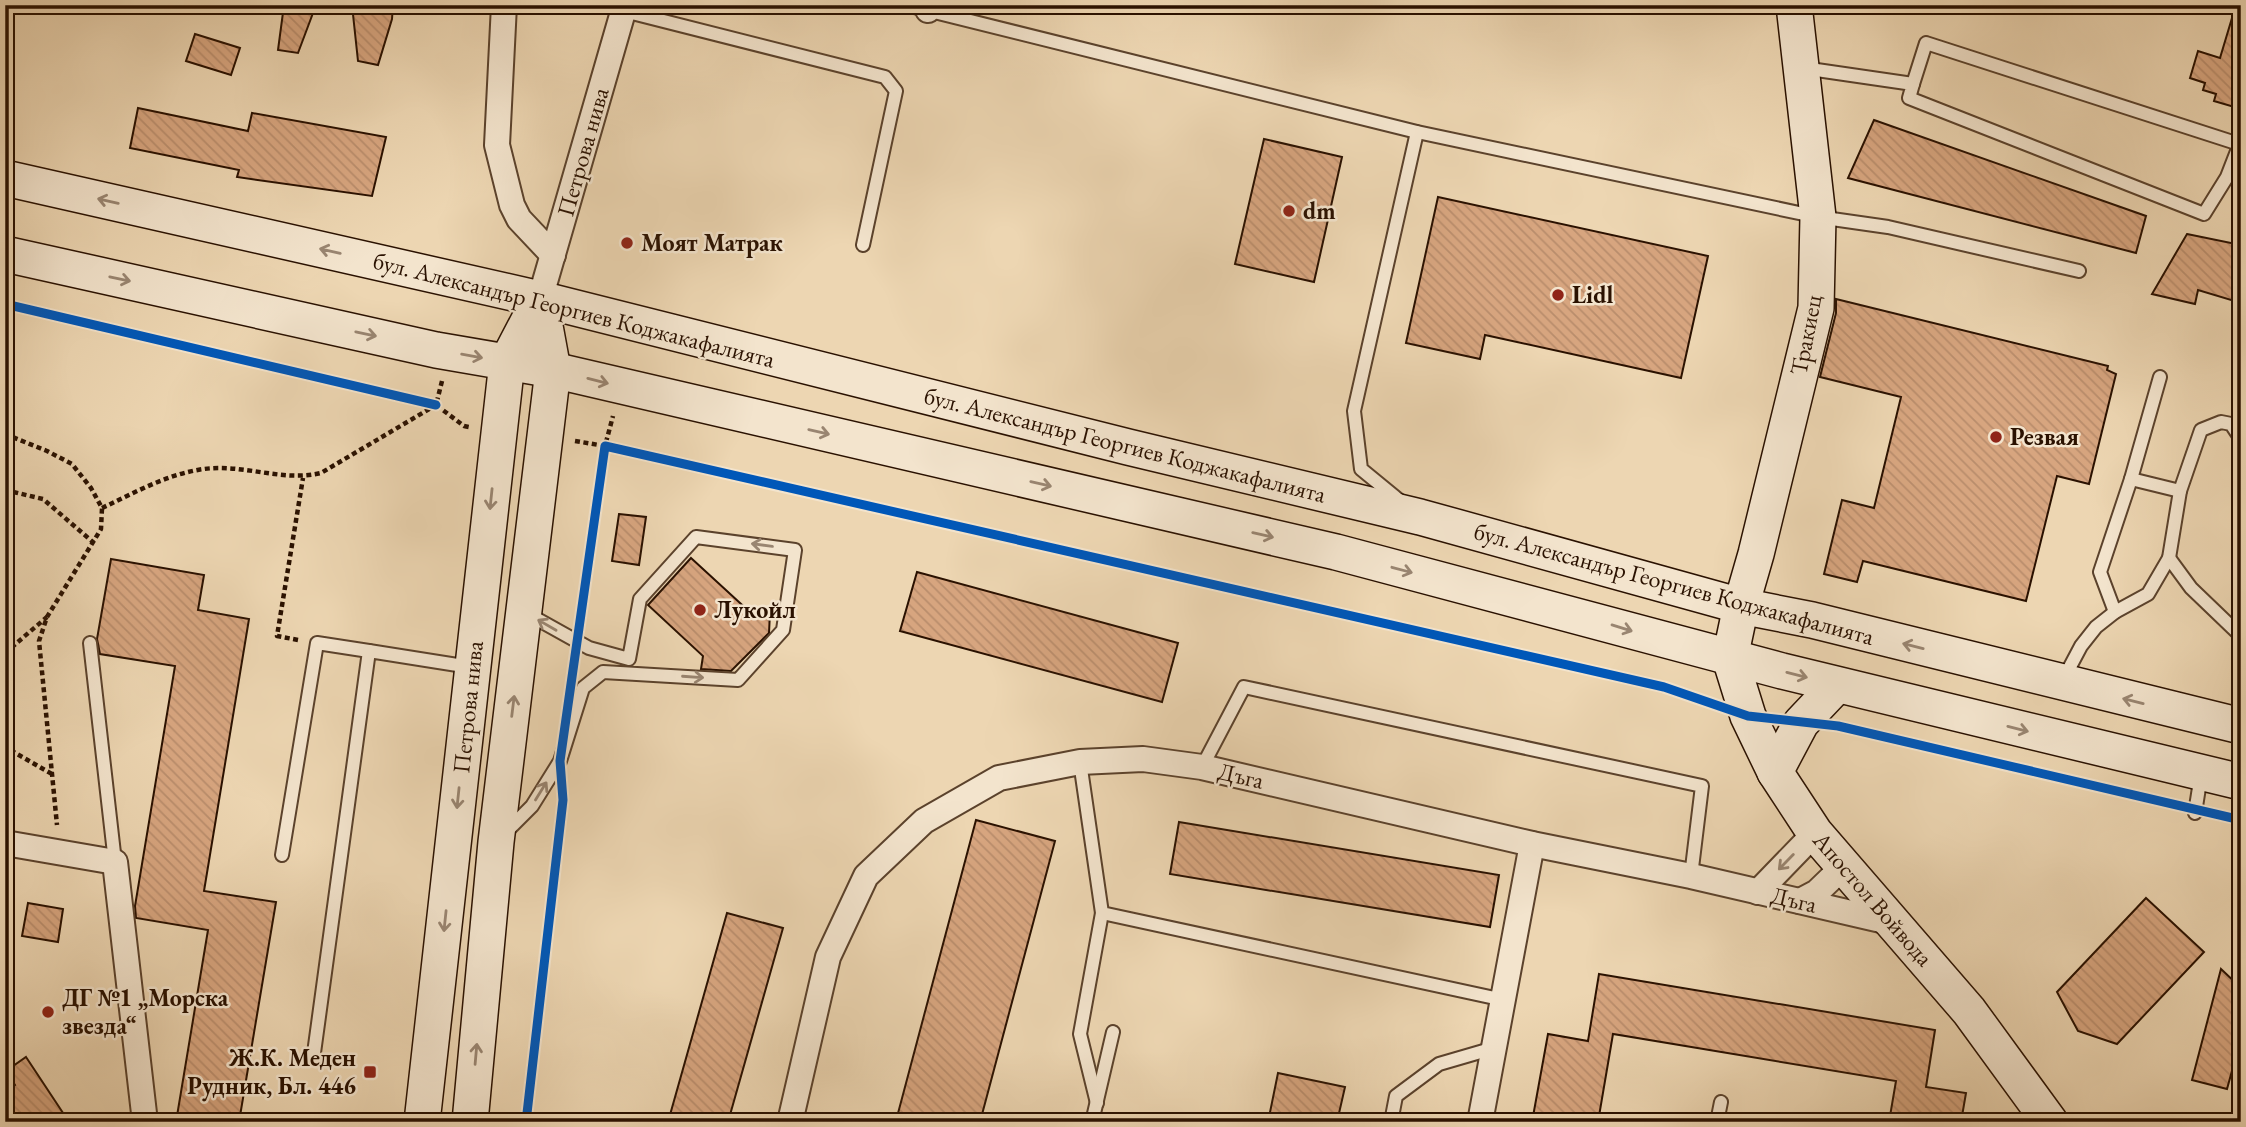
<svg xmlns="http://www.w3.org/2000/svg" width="2246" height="1127" viewBox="0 0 2246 1127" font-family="'EB Garamond',serif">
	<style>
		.building { fill: url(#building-back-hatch); stroke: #2a1100; stroke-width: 2 }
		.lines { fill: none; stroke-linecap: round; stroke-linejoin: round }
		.lane-casing { stroke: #5b422c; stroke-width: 16 }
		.street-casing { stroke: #5b422c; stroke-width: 28 }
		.secondary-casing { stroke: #2a1100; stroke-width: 38 }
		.path { stroke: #2a1100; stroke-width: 4.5; stroke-dasharray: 5 3.5; stroke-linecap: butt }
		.lane { stroke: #f3e4cd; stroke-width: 12 }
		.street { stroke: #f3e4cd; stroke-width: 24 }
		.secondary { stroke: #f3e4cd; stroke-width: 35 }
		.cycleway-casing { stroke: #f3e4cd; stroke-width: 13 }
		.cycleway { stroke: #0057b8; stroke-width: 9 }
		.oneway { stroke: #998571 }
		.poi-dot { fill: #8f2418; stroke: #f3e4cd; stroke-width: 2.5 }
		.labels { text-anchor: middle; stroke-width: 5; stroke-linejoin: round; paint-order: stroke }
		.street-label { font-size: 24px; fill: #2a1100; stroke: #f3e4cd }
		.poi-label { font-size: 24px; font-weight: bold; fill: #2a1100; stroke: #f3e4cd; text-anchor: start }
	</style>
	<defs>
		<pattern id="building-back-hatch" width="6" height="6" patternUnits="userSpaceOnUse" patternTransform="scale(1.75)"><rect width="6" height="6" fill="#d7a57f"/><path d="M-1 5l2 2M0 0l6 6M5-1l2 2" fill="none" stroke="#b98d6c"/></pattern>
	</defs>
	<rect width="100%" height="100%" fill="#edd6b2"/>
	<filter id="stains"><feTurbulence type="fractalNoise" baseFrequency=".00286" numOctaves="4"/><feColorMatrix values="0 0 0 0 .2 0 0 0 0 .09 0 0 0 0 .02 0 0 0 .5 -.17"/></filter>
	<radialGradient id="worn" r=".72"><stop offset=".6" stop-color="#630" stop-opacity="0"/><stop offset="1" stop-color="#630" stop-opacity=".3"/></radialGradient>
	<!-- building -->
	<g class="building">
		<polygon points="284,5 316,5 298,53 278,50"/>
		<polygon points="352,5 393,5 392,19 378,65 358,61"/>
		<polygon points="2235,8 2241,8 2241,109 2214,101 2216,94 2203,90 2205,83 2190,78 2198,51 2220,58"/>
		<polygon points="195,34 240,48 231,75 186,61"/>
		<polygon points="138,108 248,131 252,113 386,137 372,196 237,177 239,170 130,148"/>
		<polygon points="1874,120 2146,216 2136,253 1848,178"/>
		<polygon points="1264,139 1342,157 1314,282 1235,264"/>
		<polygon points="1438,197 1708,256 1681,378 1485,335 1480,359 1406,343"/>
		<polygon points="2187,234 2241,245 2241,303 2198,290 2195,304 2152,294"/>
		<polygon points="1836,299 2108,366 2107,370 2116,374 2089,484 2057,476 2026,601 1863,561 1857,582 1824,574 1842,500 1874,508 1901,397 1820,377 1836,313"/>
		<polygon points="619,514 646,517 639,565 612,561"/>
		<polygon points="691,558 752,614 770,612 769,633 731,671 701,669 703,656 648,605"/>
		<polygon points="111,559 204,575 198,610 249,619 204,891 276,902 239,1122 176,1122 208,930 136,918 135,906 175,666 100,654 97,639"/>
		<polygon points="917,572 1178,643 1162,702 900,631"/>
		<polygon points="976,820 1055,841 980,1122 914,1122 897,1117"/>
		<polygon points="1179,822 1499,875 1490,927 1170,874"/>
		<polygon points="2146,898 2204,952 2117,1044 2078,1031 2057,992"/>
		<polygon points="28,903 63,909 58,942 22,936"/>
		<polygon points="727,913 783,928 728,1122 668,1122"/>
		<polygon points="2221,969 2241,988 2241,1038 2227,1089 2192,1080"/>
		<polygon points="1599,974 1935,1030 1926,1087 1966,1093 1961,1122 1889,1122 1896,1081 1613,1034 1598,1122 1532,1122 1548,1034 1588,1041"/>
		<polygon points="26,1057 69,1122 5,1122 5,1092 15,1085 6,1071"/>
		<polygon points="1278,1073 1345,1087 1337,1122 1268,1122"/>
	</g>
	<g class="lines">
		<!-- lane casing -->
		<g class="lane-casing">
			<g id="lane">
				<polyline points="906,5 1417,132 1818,217 1888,227 2079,271"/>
				<polyline points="624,11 885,77 896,91 863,245"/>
				<polyline points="1803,68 1913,84 1909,98 2204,214 2227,177 2241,141"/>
				<polyline points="1913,84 1926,43 2239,144"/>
				<polyline points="2160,377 2131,479 2180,491 2201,430 2221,422 2231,424 2241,439"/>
				<polyline points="1400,501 1361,469 1354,411 1417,132"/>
				<polyline points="2169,558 2191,588 2241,636"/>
				<polyline points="2115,612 2100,572 2131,479"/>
				<polyline points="90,643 115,862"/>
				<polyline points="2063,680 2081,646 2096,627 2115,612 2148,594 2169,558 2180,491"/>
				<polyline points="1080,762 1102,913 1504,1000"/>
				<polyline points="1202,767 1244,687 1702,786 1691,876"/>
				<polyline points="2195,813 2201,775"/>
				<polyline points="504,834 532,806 560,761 583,688 603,672 738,680 783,630 795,550 696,537 640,599 629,659 589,648 528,614"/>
				<polyline points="282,855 317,643 369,651"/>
				<polyline points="314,1053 369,651 470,667"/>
				<polyline points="1097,1103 1080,1034 1102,913"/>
				<polyline points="1092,1122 1113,1032"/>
				<polyline points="1391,1122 1396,1096 1439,1064 1494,1048"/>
				<polyline points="1717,1122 1721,1102"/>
			</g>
		</g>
		<!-- street casing -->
		<g class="street-casing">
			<g id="street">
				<polyline points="504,5 497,145 512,205 519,219 553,255"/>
				<polyline points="928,10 929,5"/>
				<polyline points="540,299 625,5"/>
				<polyline points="5,843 115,862 145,1122"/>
				<polyline points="1758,892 1815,833"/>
				<polyline points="1800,901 1817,892 1844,866"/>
				<polyline points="790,1122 828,957 866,876 924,821 999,778 1080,762 1143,759 1202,767 1532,844 1691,876 1894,923"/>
				<polyline points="1480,1122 1532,844"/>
			</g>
		</g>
		<!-- secondary casing -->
		<g class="secondary-casing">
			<g id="secondary">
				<polyline points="1794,5 1818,217 1816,308 1756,554 1741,606 1730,658 1748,716 1775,772 1815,833 1969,1011 2050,1122"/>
				<polyline points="5,178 540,299 1128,447 1420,517 1741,606 1812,620 2241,726"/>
				<polyline points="5,254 436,350 553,370 1336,552 1782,671 2241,782"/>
				<polyline points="1775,772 1801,723 1837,685"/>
				<polyline points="422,1122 507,362 540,299"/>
				<polyline points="470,1122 496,842 553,370 540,299"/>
			</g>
		</g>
		<!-- path -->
		<g class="path">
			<polyline points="442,381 436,405 464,426 469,427"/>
			<polyline points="5,434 47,451 72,464 91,488 102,508 101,529 47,617 39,641 57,825"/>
			<polyline points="575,441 605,446 613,416"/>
			<polyline points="5,490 43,499 94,543"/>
			<path d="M102,508C138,491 178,468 219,468C254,468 287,481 321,473L436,405"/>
			<polyline points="298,640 277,636 303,478"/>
			<polyline points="5,653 47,617"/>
			<polyline points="5,744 10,750 52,774"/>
		</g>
		<!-- lane -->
		<use href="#lane" class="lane"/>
		<!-- street -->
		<use href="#street" class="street"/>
		<!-- secondary -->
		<use href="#secondary" class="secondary"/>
		<!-- cycleway casing -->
		<g class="cycleway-casing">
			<g id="cycleway">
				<polyline points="5,304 436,405"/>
				<polyline points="526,1122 563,800 560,761 605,446 1664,687 1748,716 1838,726 2241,820"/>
			</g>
		</g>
		<!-- cycleway -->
		<use href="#cycleway" class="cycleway"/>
	</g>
	<!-- one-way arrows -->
	<defs><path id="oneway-shaft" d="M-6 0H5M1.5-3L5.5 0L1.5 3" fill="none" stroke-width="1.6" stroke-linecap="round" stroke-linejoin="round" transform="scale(1.75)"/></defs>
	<g class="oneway">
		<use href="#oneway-shaft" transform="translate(108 201) rotate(-167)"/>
		<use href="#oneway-shaft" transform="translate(330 251) rotate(-167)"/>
		<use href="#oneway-shaft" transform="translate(120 279) rotate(12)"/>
		<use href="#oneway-shaft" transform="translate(366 334) rotate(12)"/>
		<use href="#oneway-shaft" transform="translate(472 356) rotate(10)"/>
		<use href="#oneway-shaft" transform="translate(598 381) rotate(14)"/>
		<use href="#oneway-shaft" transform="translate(819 432) rotate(13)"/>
		<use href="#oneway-shaft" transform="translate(1041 484) rotate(13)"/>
		<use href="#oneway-shaft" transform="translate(491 499) rotate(96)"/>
		<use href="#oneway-shaft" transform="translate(1263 535) rotate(13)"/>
		<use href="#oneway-shaft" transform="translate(762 545) rotate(-172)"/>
		<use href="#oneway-shaft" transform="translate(1402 570) rotate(15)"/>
		<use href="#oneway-shaft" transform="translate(547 625) rotate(-150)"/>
		<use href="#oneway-shaft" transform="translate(1622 628) rotate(17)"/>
		<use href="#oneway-shaft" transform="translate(1913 646) rotate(-166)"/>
		<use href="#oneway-shaft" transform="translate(1797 675) rotate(14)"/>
		<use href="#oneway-shaft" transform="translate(693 677) rotate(4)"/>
		<use href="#oneway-shaft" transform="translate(2133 701) rotate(-166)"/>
		<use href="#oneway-shaft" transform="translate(513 706) rotate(-83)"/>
		<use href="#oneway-shaft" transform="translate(2018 729) rotate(14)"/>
		<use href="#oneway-shaft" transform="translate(541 791) rotate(-58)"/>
		<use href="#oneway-shaft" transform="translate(458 798) rotate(96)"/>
		<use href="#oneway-shaft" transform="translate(1786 862) rotate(134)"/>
		<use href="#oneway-shaft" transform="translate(445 921) rotate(96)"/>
		<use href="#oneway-shaft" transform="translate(476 1054) rotate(-85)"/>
	</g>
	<!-- markers -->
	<g class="poi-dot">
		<circle cx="1289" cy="211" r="7"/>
		<circle cx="627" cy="243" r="7"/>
		<circle cx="1558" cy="295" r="7"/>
		<circle cx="1996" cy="437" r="7"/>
		<circle cx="700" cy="610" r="7"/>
		<circle cx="48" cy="1012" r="7"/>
		<rect x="363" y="1065" width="14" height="14" rx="3.5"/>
	</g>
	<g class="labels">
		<!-- street labels -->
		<g class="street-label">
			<text transform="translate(583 152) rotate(-74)" y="8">Петрова нива</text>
			<text transform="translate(574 310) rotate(14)" y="8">бул. Александър Георгиев Коджакафалията</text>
			<text transform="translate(1806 335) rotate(-79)" y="8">Тракиец</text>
			<text transform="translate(1125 445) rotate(14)" y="8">бул. Александър Георгиев Коджакафалията</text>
			<text transform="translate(1674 584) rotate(15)" y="8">бул. Александър Георгиев Коджакафалията</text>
			<text transform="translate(468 707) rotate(-84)" y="8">Петрова нива</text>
			<text transform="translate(1241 776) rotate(13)" y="8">Дъга</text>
			<text transform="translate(1873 899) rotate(49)" y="8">Апостол Войвода</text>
			<text transform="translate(1794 900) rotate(13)" y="8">Дъга</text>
		</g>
		<!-- poi labels -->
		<g class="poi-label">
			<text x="1303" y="219">dm</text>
			<text x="641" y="251">Моят Матрак</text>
			<text x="1572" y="303">Lidl</text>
			<text x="2010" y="445">Резвая</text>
			<text x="714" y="618">Лукойл</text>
			<text x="62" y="1006">ДГ №1 „Морска<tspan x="62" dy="28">звезда“</tspan></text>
			<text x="356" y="1066" text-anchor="end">Ж.К. Меден<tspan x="356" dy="28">Рудник, Бл. 446</tspan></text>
		</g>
	</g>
	<!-- margin -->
	<rect width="2246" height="1127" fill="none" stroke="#edd6b2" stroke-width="28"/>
	<rect x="7" y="7" width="2232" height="1113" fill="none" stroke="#2a1100" stroke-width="3.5"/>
	<rect x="14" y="14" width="2218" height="1099" fill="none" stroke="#2a1100" stroke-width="2"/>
	<rect width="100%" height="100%" filter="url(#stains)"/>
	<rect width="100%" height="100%" fill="url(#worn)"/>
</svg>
